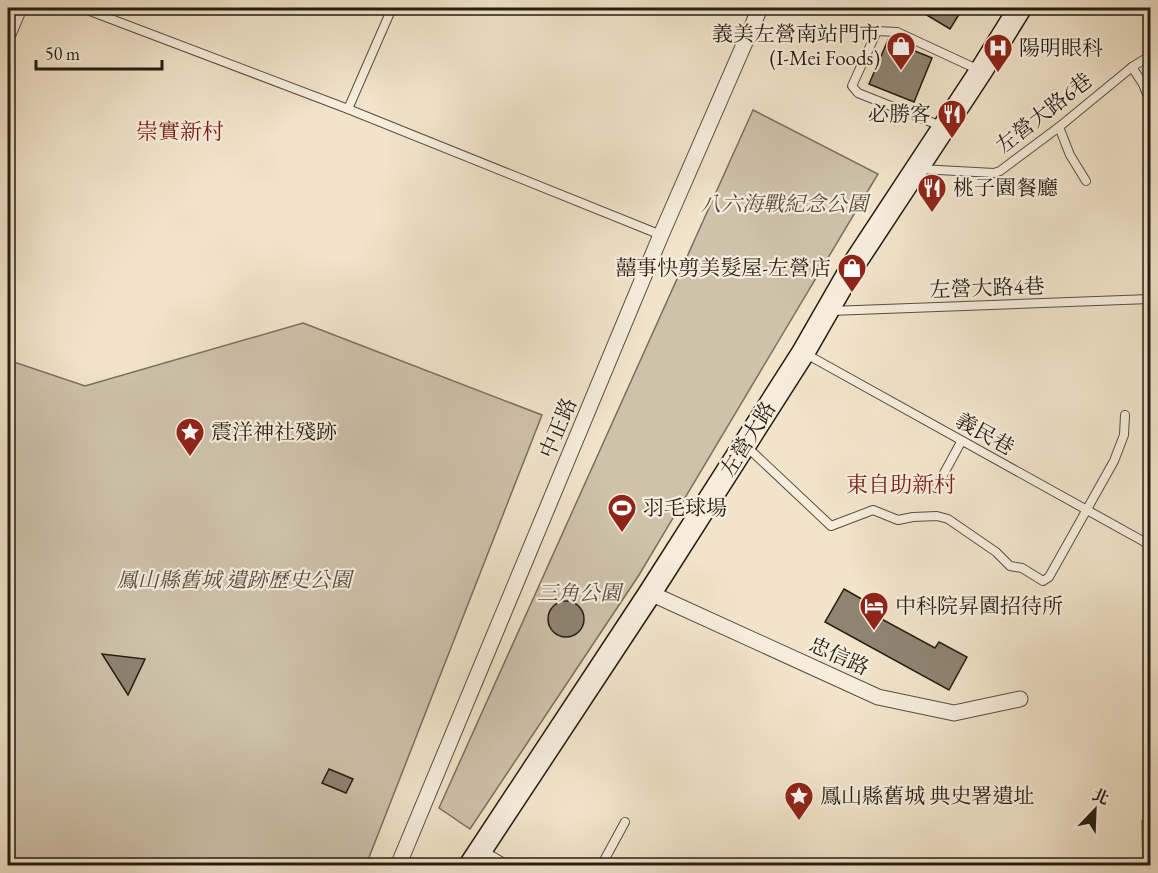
<svg xmlns="http://www.w3.org/2000/svg" width="1158" height="873" viewBox="0 0 1158 873" font-family="'EB Garamond','Noto Serif TC',serif">
	<style>
		.green { fill: #cec2ab; stroke: #796f5e; stroke-width: 1.5 }
		.building { fill: #8f8472; stroke: #241c12; stroke-width: 1.5 }
		.lines { fill: none; stroke-linecap: round; stroke-linejoin: round }
		.lane-casing { stroke: #574e40; stroke-width: 10 }
		.street-casing { stroke: #574e40; stroke-width: 17 }
		.secondary-casing { stroke: #241c12; stroke-width: 25 }
		.lane { stroke: #f6eddd; stroke-width: 8 }
		.street { stroke: #f6eddd; stroke-width: 15 }
		.secondary { stroke: #f6eddd; stroke-width: 22 }
		.labels { text-anchor: middle; stroke-width: 4.5; stroke-linejoin: round; paint-order: stroke }
		.poi-label { font-size: 21px; fill: #241c12; stroke: #f6eddd; text-anchor: start }
		.street-label { font-size: 21px; fill: #241c12; stroke: #f6eddd }
		.park-label { font-size: 21px; font-style: italic; fill: #574e40; stroke: #f6eddd }
		.neighbourhood-label { font-size: 22px; fill: #7a1f14; stroke: #f6eddd }
	</style>
	<rect width="100%" height="100%" fill="#f1e4ca"/>
	<filter id="stains"><feTurbulence type="fractalNoise" baseFrequency=".00333" numOctaves="4"/><feColorMatrix values="0 0 0 0 .2 0 0 0 0 .09 0 0 0 0 .02 0 0 0 .5 -.17"/></filter>
	<radialGradient id="worn" r=".72"><stop offset=".6" stop-color="#630" stop-opacity="0"/><stop offset="1" stop-color="#630" stop-opacity=".3"/></radialGradient>
	<!-- green -->
	<g class="green">
		<polygon points="753,110 878,174 639,575 470,829 439,808"/>
		<polygon points="303,323 542,415 366,865 8,865 8,360 85,386"/>
		<polygon points="1150,810 1150,865 1143,865 1142,821"/>
	</g>
	<!-- building -->
	<g class="building">
		<polygon points="915,8 963,8 950,29"/>
		<polygon points="888,40 932,58 914,102 869,84"/>
		<polygon points="844,589 867,602 863,609 935,648 939,642 967,657 949,690 825,622"/>
		<circle cx="566" cy="619" r="18"/>
		<polygon points="102,654 145,659 128,695"/>
		<polygon points="329,769 353,779 346,793 322,783"/>
	</g>
	<g class="lines">
		<!-- lane casing -->
		<g class="lane-casing">
			<g id="lane">
				<polyline points="82,8 348,109 661,235"/>
				<polyline points="1132,67 1143,84 1150,102"/>
				<polyline points="348,109 392,8"/>
				<polyline points="941,126 858,93 852,86 877,31 897,32 979,70"/>
				<polyline points="1059,127 1070,155 1086,181"/>
				<polyline points="920,169 994,173 1000,171 1059,127 1132,67 1150,56"/>
				<polyline points="830,311 1150,299"/>
				<polyline points="806,354 1150,545"/>
				<polyline points="746,446 831,526 873,510 898,520 913,517 937,516 948,519 996,552 1010,566 1022,568 1043,581 1049,577 1114,461 1124,435 1125,415"/>
				<polyline points="936,488 961,442"/>
				<polyline points="482,850 509,866"/>
				<polyline points="601,866 625,822"/>
			</g>
		</g>
		<!-- street casing -->
		<g class="street-casing">
			<g id="street">
				<polyline points="8,34 19,8"/>
				<polyline points="650,593 878,697 954,713 1020,699"/>
				<polyline points="398,866 661,235 760,8"/>
			</g>
		</g>
		<!-- secondary casing -->
		<g class="secondary-casing">
			<polyline id="secondary" points="470,866 650,593 803,353 854,264 981,71 1020,8"/>
		</g>
		<!-- lane -->
		<use href="#lane" class="lane"/>
		<!-- street -->
		<use href="#street" class="street"/>
		<!-- secondary -->
		<use href="#secondary" class="secondary"/>
	</g>
	<!-- icons -->
	<defs>
		<g id="shop-pin" transform="scale(1.5)"><path d="M0 17L-7.5 6A9.5 9.5 0 1 1 7.5 6Z" fill="#8f2418" stroke="#f6eddd"/><path d="M-5-2.5h2.3a2.7 3.5 0 0 1 5.4 0H5L5.5 6h-11ZM-1.5-2.5h3a1.5 2.3 0 0 0-3 0Z" fill="#fff"/></g>
		<g id="hospital-pin" transform="scale(1.5)"><path d="M0 17L-7.5 6A9.5 9.5 0 1 1 7.5 6Z" fill="#8f2418" stroke="#f6eddd"/><path d="M-5-5h3v3.5h4V-5h3V5h-3V1.5h-4V5h-3Z" fill="#fff"/></g>
		<g id="restaurant-pin" transform="scale(1.5)"><path d="M0 17L-7.5 6A9.5 9.5 0 1 1 7.5 6Z" fill="#8f2418" stroke="#f6eddd"/><path d="M-5-6h1v4h1v-4h1v4h1v-4h1v5L-1.5 .5V6h-2V.5L-5-1ZM5-6V6H3V1.5H1.5Q1.5-4 5-6Z" fill="#fff"/></g>
		<g id="sight-pin" transform="scale(1.5)"><path d="M0 17L-7.5 6A9.5 9.5 0 1 1 7.5 6Z" fill="#8f2418" stroke="#f6eddd"/><path d="M0-6L1.8-2.2L6-1.7L2.9 1.2L3.7 5.4L0 3.3L-3.7 5.4L-2.9 1.2L-6-1.7L-1.8-2.2Z" fill="#fff"/></g>
		<g id="stadium-pin" transform="scale(1.5)"><path d="M0 17L-7.5 6A9.5 9.5 0 1 1 7.5 6Z" fill="#8f2418" stroke="#f6eddd"/><path d="M0-5a6.5 5 0 1 0 0 10a6.5 5 0 1 0 0-10ZM-3.5-1.8h7v3.6h-7Z" fill="#fff"/></g>
		<g id="hotel-pin" transform="scale(1.5)"><path d="M0 17L-7.5 6A9.5 9.5 0 1 1 7.5 6Z" fill="#8f2418" stroke="#f6eddd"/><path d="M-6-4.5h1.5V1H6V5H4.5V3h-9V5H-6ZM-4 0a1.8 1.8 0 1 1 3.6 0ZM.5 0V-2.5h3Q6-2.5 6 0Z" fill="#fff"/></g>
	</defs>
	<g fill-rule="evenodd">
		<use href="#shop-pin" x="901" y="46"/>
		<use href="#hospital-pin" x="998" y="48"/>
		<use href="#restaurant-pin" x="952" y="114"/>
		<use href="#restaurant-pin" x="932" y="188"/>
		<use href="#shop-pin" x="852" y="268"/>
		<use href="#sight-pin" x="190" y="432"/>
		<use href="#stadium-pin" x="622" y="508"/>
		<use href="#hotel-pin" x="874" y="606"/>
		<use href="#sight-pin" x="799" y="796"/>
	</g>
	<g class="labels">
		<!-- poi labels -->
		<g class="poi-label">
			<text x="880" y="41" text-anchor="end">義美左營南站門市<tspan x="880" dy="24">(I-Mei Foods)</tspan></text>
			<text x="1019" y="55">陽明眼科</text>
			<text x="931" y="121" text-anchor="end">必勝客</text>
			<text x="953" y="195">桃子園餐廳</text>
			<text x="831" y="275" text-anchor="end">囍事快剪美髮屋-左營店</text>
			<text x="211" y="439">震洋神社殘跡</text>
			<text x="643" y="515">羽毛球場</text>
			<text x="895" y="613">中科院昇園招待所</text>
			<text x="820" y="803">鳳山縣舊城 典史署遺址</text>
		</g>
		<!-- street labels -->
		<g class="street-label">
			<text transform="translate(1044 113) rotate(-38)" y="7">左營大路6巷</text>
			<text transform="translate(987 288) rotate(-2)" y="7">左營大路4巷</text>
			<text transform="translate(558 428) rotate(-67)" y="7">中正路</text>
			<text transform="translate(985 434) rotate(29)" y="7">義民巷</text>
			<text transform="translate(748 439) rotate(-58)" y="7">左營大路</text>
			<text transform="translate(839 656) rotate(24)" y="7">忠信路</text>
		</g>
		<!-- park labels -->
		<g class="park-label">
			<text x="784" y="211">八六海戰紀念公園</text>
			<text x="234" y="587">鳳山縣舊城 遺跡歷史公園</text>
			<text x="579" y="600">三角公園</text>
		</g>
		<!-- neighbourhood labels -->
		<g class="neighbourhood-label">
			<text x="180" y="139">崇實新村</text>
			<text x="901" y="492">東自助新村</text>
		</g>
	</g>
	<!-- margin -->
	<rect width="1158" height="873" fill="none" stroke="#f1e4ca" stroke-width="30"/>
	<rect x="9" y="9" width="1140" height="855" fill="none" stroke="#241c12" stroke-width="3"/>
	<rect x="15" y="15" width="1128" height="843" fill="none" stroke="#241c12" stroke-width="1.5"/>
	<!-- north arrow -->
	<g transform="translate(1095 810) rotate(23)" stroke="#f6eddd" stroke-width="4.5" paint-order="stroke">
	<path d="M0-4.5L10 22L0 15L-10 22Z" fill="#241c12"/>
	<text y="-9" font-size="16" font-weight="bold" text-anchor="middle" fill="#241c12">北</text>
	</g>
	<!-- scale -->
	<path d="M36 60v9h126v-9" fill="none" stroke="#241c12" stroke-width="3"/>
	<text x="45" y="60" font-size="18" fill="#241c12" stroke="#f6eddd" stroke-width="4.5" paint-order="stroke">50 m</text>
	<rect width="100%" height="100%" filter="url(#stains)"/>
	<rect width="100%" height="100%" fill="url(#worn)"/>
</svg>
